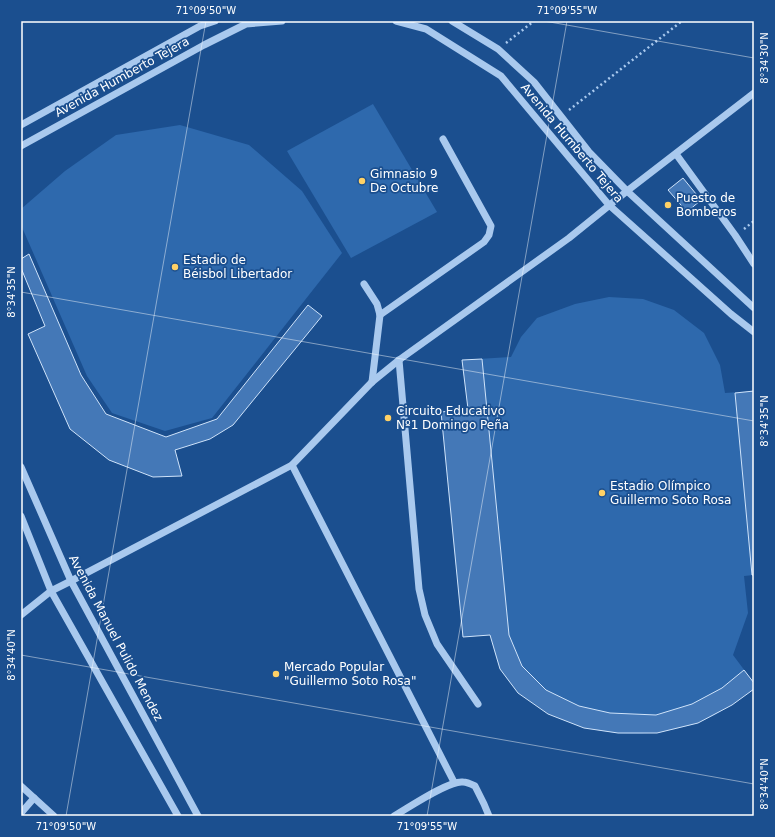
<svg xmlns="http://www.w3.org/2000/svg" width="775" height="837" viewBox="0 0 775 837" font-family="'DejaVu Sans',sans-serif">
	<style>
		.green { fill: #2e69ad }
		.building { fill: #4478b7; stroke: #cfe3fa }
		.lines { fill: none; stroke-linecap: round; stroke-linejoin: round }
		.path { stroke: #a9c9ee; stroke-width: 2.5; stroke-dasharray: 2 3; stroke-linecap: butt }
		.minor { stroke: #a9c9ee; stroke-width: 7 }
		.ticks { fill: none; stroke: #fff; stroke-width: 1; stroke-opacity: 0.45 }
		.poi-dot { fill: #ffd166; stroke: #1b4f8f; stroke-width: 1.5 }
		.labels { text-anchor: middle; stroke-width: 3.5; stroke-linejoin: round; paint-order: stroke }
		.street-label { font-size: 12px; fill: #fff; stroke: #1b4f8f }
		.poi-label { font-size: 12px; fill: #fff; stroke: #1b4f8f; text-anchor: start }
		.neatline { fill: none; stroke: #fff; stroke-width: 1.5 }
		.ticks-label { font-size: 10px; text-anchor: middle; fill: #fff }
	</style>
	<rect width="100%" height="100%" fill="#1b4f8f"/>
	<!-- green -->
	<g class="green">
		<polygon points="373,104 437,212 351,258 287,151"/>
		<polygon points="180,125 249,145 302,191 342,253 212,418 165,431 112,413 87,376 21,225 21,209 65,171 116,135"/>
		<path d="M609,297L643,299L674,310L704,333L720,365L725,393L754,391V575L744,576L748,613L733,655L754,683V689C737,701 717,716 697,723C644,741 581,737 534,704C521,695 509,684 501,670C496,661 493,645 490,635L463,637L441,412L468,409L462,360L511,357L521,337L537,318L575,304Z"/>
	</g>
	<!-- building -->
	<g class="building">
		<polygon points="683,178 701,200 687,212 668,190"/>
		<polygon points="29,254 81,375 106,414 166,437 217,419 308,305 322,316 233,425 210,439 175,450 182,476 153,477 109,460 70,429 28,334 45,326 21,268 21,259"/>
		<polygon points="482,359 509,635 522,666 546,690 579,706 610,713 656,715 692,704 722,688 744,670 754,683 754,689 732,705 698,723 657,733 618,733 584,728 548,714 518,693 500,669 490,635 463,637 441,412 468,409 462,360"/>
		<polygon points="754,391 754,575 752,575 735,393"/>
	</g>
	<g class="lines">
		<!-- path -->
		<g class="path">
			<polyline points="506,43 534,21"/>
			<polyline points="569,110 682,21"/>
			<polyline points="744,229 754,221"/>
		</g>
		<!-- minor -->
		<g class="minor">
			<polyline points="396,21 426,29 501,76 609,205 731,314 754,332"/>
			<polyline points="452,21 498,49 534,82 589,152 627,191 754,308"/>
			<polyline points="21,125 200,26 215,21"/>
			<polyline points="21,146 204,45 246,24 282,21"/>
			<polyline points="676,154 735,235 754,264"/>
			<polyline points="364,284 377,304 380,315 372,382"/>
			<polyline points="380,315 484,242 489,235 491,226 443,139"/>
			<polyline points="399,360 419,589 425,615 437,644 478,704"/>
			<polyline points="292,465 454,782"/>
			<polyline points="21,467 71,581 198,816"/>
			<polyline points="21,516 51,591 178,816"/>
			<polyline points="21,615 51,591 71,581 292,465 372,382 399,360 569,238 627,191 754,93"/>
			<polyline points="21,786 54,816"/>
			<polyline points="21,813 34,798"/>
			<path d="M394,816C408,808 449,780 463,782C467,782 471,784 475,786L484,804L489,816"/>
		</g>
	</g>
	<!-- ticks -->
	<path class="ticks" d="M544,21L754,58M21,292L754,421M21,655L754,784M66,816L206,21M427,816L567,21"/>
	<!-- markers -->
	<g class="poi-dot">
		<circle cx="362" cy="181" r="4"/>
		<circle cx="668" cy="205" r="4"/>
		<circle cx="175" cy="267" r="4"/>
		<circle cx="388" cy="418" r="4"/>
		<circle cx="602" cy="493" r="4"/>
		<circle cx="276" cy="674" r="4"/>
	</g>
	<g class="labels">
		<!-- street labels -->
		<g class="street-label">
			<text transform="translate(122 77) rotate(-29)" y="4">Avenida Humberto Tejera</text>
			<text transform="translate(572 143) rotate(50)" y="4">Avenida Humberto Tejera</text>
			<text transform="translate(116 638) rotate(62)" y="4">Avenida Manuel Pulido Mendez</text>
		</g>
		<!-- poi labels -->
		<g class="poi-label">
			<text x="370" y="178">Gimnasio 9<tspan x="370" dy="14">De Octubre</tspan></text>
			<text x="676" y="202">Puesto de<tspan x="676" dy="14">Bomberos</tspan></text>
			<text x="183" y="264">Estadio de<tspan x="183" dy="14">Béisbol Libertador</tspan></text>
			<text x="396" y="415">Circuito Educativo<tspan x="396" dy="14">Nº1 Domingo Peña</tspan></text>
			<text x="610" y="490">Estadio Olímpico<tspan x="610" dy="14">Guillermo Soto Rosa</tspan></text>
			<text x="284" y="671">Mercado Popular<tspan x="284" dy="14">"Guillermo Soto Rosa"</tspan></text>
		</g>
	</g>
	<!-- border -->
	<rect width="775" height="837" fill="none" stroke="#1b4f8f" stroke-width="44"/>
	<rect x="22" y="22" width="731" height="793" class="neatline"/>
	<g class="ticks-label">
		<text x="206" y="14">71°09'50"W</text>
		<text x="567" y="14">71°09'55"W</text>
		<text transform="translate(764 58) rotate(-90)" y="4">8°34'30"N</text>
		<text transform="translate(11 292) rotate(-90)" y="4">8°34'35"N</text>
		<text transform="translate(764 421) rotate(-90)" y="4">8°34'35"N</text>
		<text transform="translate(11 655) rotate(-90)" y="4">8°34'40"N</text>
		<text transform="translate(764 784) rotate(-90)" y="4">8°34'40"N</text>
		<text x="66" y="830">71°09'50"W</text>
		<text x="427" y="830">71°09'55"W</text>
	</g>
</svg>
